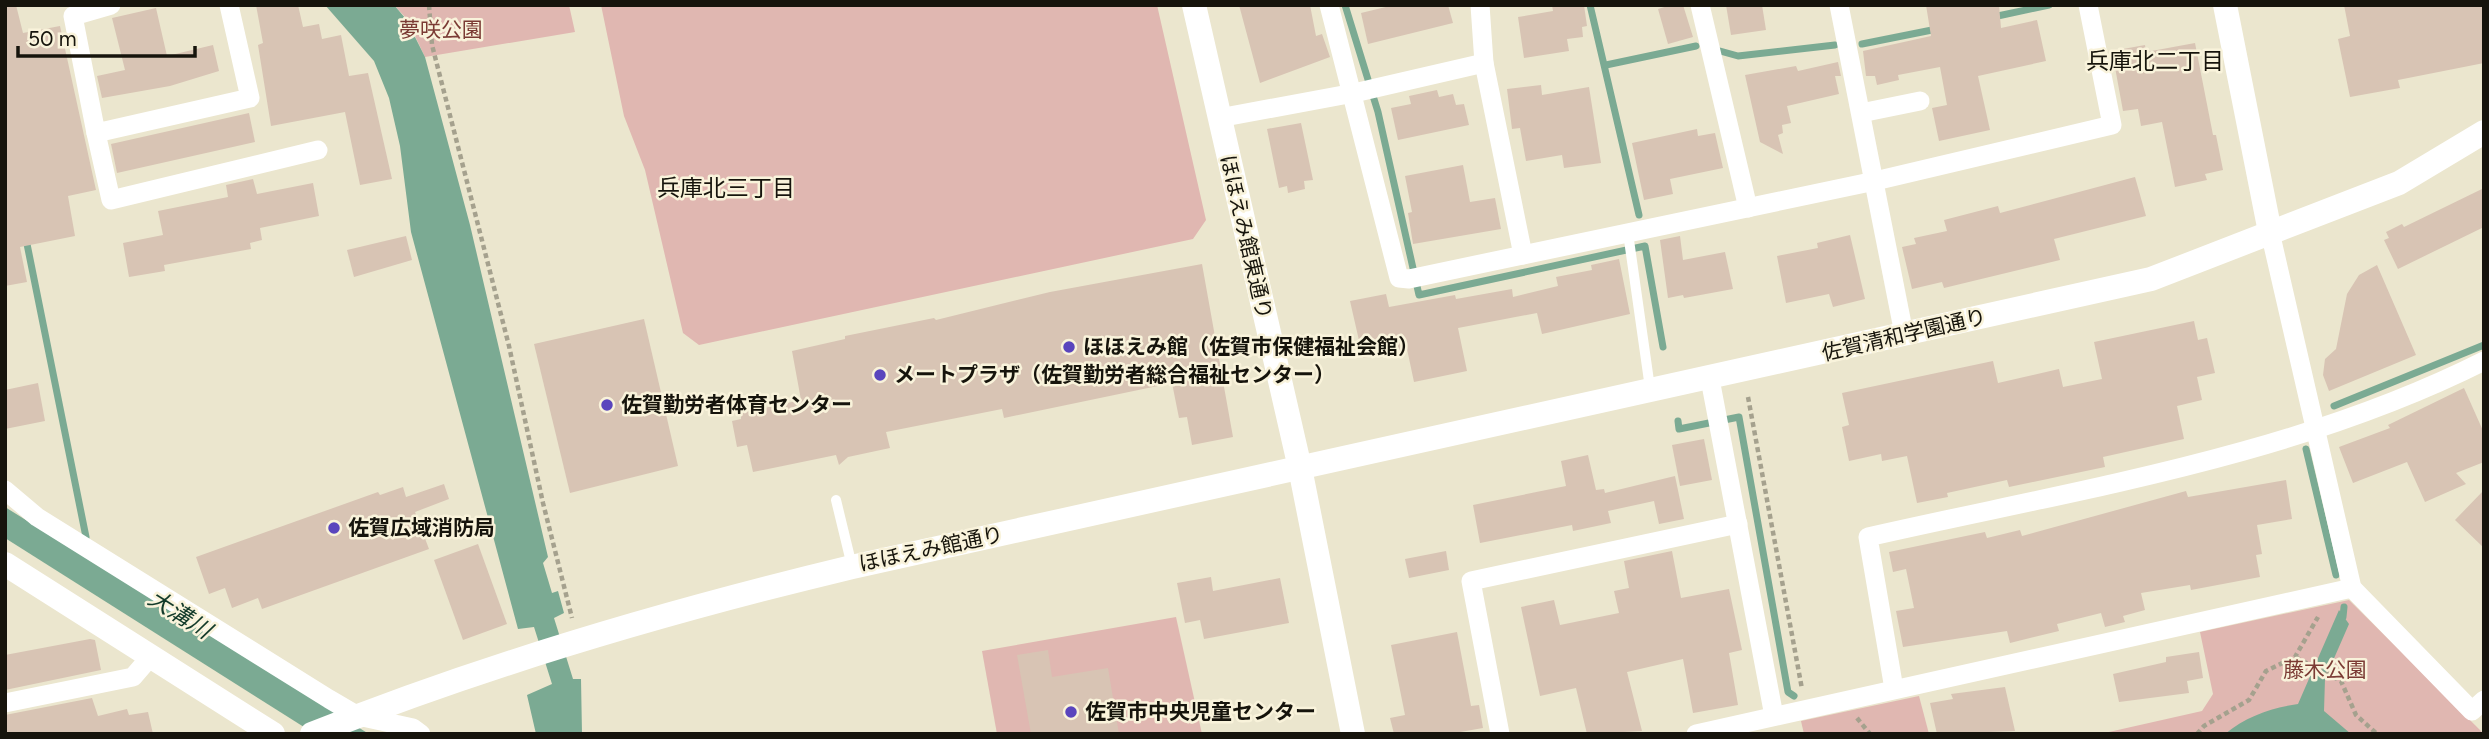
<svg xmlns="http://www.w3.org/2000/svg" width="2489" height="739" viewBox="0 0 2489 739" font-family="Figtree,'Noto Sans JP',sans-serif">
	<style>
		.green { fill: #e0b7b1 }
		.water { fill: #7baa93 }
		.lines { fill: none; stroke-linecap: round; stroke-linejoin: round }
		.stream { stroke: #7baa93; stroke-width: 7 }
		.building { fill: #d8c4b4 }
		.path { stroke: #a5a18e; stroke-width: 4.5; stroke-dasharray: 5 3.5; stroke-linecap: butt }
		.service { stroke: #fff; stroke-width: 10 }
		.minor { stroke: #fff; stroke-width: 19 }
		.tertiary { stroke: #fff; stroke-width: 24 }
		.poi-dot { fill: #5a45bd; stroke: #f9f3db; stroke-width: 2.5 }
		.labels { text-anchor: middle; stroke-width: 5; stroke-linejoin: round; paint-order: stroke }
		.park-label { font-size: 21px; fill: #7b3b34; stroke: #f9f3db }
		.street-label { font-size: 21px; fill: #16140c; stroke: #f9f3db }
		.poi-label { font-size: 21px; font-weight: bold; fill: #16140c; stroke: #f9f3db; text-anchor: start }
		.neighbourhood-label { font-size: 23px; fill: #16140c; stroke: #f9f3db }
		.water-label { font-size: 23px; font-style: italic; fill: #123a2a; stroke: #f9f3db }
	</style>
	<rect width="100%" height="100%" fill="#ebe6ce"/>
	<!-- green -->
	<g class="green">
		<polygon points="394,5 569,5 575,32 425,57 407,19"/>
		<polygon points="601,5 1157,5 1206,220 1193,239 699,345 683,333 645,170 624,116"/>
		<polygon points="2349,600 2484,734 2100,734 2202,711 2213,694 2200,632"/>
		<polygon points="1176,617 1202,734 997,734 982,651"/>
		<polygon points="1919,696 1929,734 1804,734 1801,721"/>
	</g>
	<!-- water -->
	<g class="water">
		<polygon points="325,5 394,5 406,19 425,57 470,225 548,557 543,563 552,593 558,591 564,613 554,618 573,679 581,679 582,734 536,734 527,695 552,684 534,627 518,629 411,232 400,146 389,98 374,61"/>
		<polygon points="5,507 369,734 315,734 5,538"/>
		<path d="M2339,610L2349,624L2325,679L2324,711L2351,734H2225C2247,716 2271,708 2298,704Z"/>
	</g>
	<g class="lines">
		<!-- stream -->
		<g class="stream">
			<polyline points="1345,5 1378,112 1419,295 1645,246 1663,347"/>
			<polyline points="1590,5 1639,215"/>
			<polyline points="1993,17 2049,5"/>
			<polyline points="1862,44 1937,29"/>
			<polyline points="1720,51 1738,56 1835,45"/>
			<polyline points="1606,65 1696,46"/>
			<polyline points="26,239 86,537"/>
			<polyline points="2334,406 2484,345"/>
			<polyline points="1678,421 1679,429 1739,417 1788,692 1794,696"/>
			<polyline points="2306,449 2336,575"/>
			<polyline points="2343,617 2344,607"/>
		</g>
	</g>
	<!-- building -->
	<g class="building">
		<polygon points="5,5 16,5 23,33 60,26 96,190 68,196 75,236 20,247 27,282 5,286"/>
		<polygon points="256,5 298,5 303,27 319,24 322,39 341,35 349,76 368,73 392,179 360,185 345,112 271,126 258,45 263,43"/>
		<polygon points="1239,5 1310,5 1316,36 1322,34 1330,57 1260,83"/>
		<polygon points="1394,5 1448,5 1453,23 1368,44 1361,13"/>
		<polygon points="1552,5 1584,5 1587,26 1582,27 1583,37 1567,39 1569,51 1524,58 1518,17 1553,11"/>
		<polygon points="1671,5 1683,5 1693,37 1668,44 1658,9"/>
		<polygon points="1726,5 1762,5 1766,30 1731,35"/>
		<polygon points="1926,5 1999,5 2001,28 2037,20 2046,61 1978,76 1990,130 1939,141 1932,108 1947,105 1940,67 1898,75 1899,80 1877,85 1875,76 1866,76 1863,51 1931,36"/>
		<polygon points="2344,5 2484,5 2484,63 2398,80 2400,88 2350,97 2338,39 2350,36"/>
		<polygon points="156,8 167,56 213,45 219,71 170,86 102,98 97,76 125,70 112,18"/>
		<polygon points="2195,43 2213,135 2216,135 2223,170 2205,174 2207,180 2175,187 2162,122 2141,126 2138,109 2123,111 2112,51 2145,45 2146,52"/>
		<polygon points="1838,62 1841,76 1835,76 1839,94 1787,106 1791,123 1782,125 1783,133 1778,135 1783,154 1760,142 1745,75 1796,66 1798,71"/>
		<polygon points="1541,85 1542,95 1589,87 1601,163 1564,168 1562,155 1526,161 1520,128 1512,129 1507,89"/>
		<polygon points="1437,90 1439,97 1453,94 1456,105 1464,104 1469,125 1398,140 1391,108 1411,104 1409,96"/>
		<polygon points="249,113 255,142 117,173 111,144"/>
		<polygon points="1301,123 1313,180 1304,181 1305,189 1288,193 1287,186 1279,188 1267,129"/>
		<polygon points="1697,129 1698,136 1715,133 1723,168 1670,179 1673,194 1644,200 1632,143"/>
		<polygon points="1463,165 1470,202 1495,198 1501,229 1413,244 1408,213 1412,212 1405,176"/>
		<polygon points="2135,177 2146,216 2054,239 2060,260 1944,288 1942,282 1912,289 1902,247 1916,244 1914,238 1947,231 1944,220 1998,206 2000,213"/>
		<polygon points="253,179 257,194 313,183 319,216 260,228 262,240 250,243 251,249 164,265 165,271 129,277 123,243 163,235 158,211 228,197 226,185"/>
		<polygon points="2484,188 2484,227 2398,269 2384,240 2389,238 2386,232 2402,224 2404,227"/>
		<polygon points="1850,235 1865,299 1833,307 1829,294 1786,303 1777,256 1818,248 1817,243"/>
		<polygon points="406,236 412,260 354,277 347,250"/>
		<polygon points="1680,236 1683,260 1725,252 1733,289 1684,298 1683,295 1668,298 1660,240"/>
		<polygon points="1619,259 1630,314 1542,334 1537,313 1458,328 1467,371 1414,382 1407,349 1363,358 1350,301 1386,294 1389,307 1455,295 1456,299 1512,289 1513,297 1558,286 1556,277 1592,270 1591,265"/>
		<polygon points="1202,264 1233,437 1192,445 1187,417 1179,418 1172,383 1004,418 1002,409 886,432 890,448 848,457 839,465 836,455 753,472 747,445 737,447 732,421 741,419 741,413 801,400 792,351 845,339 845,336 934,318 936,320 1050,292"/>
		<polygon points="2377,265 2416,355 2329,391 2323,375 2325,359 2336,349 2347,294 2359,275"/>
		<polygon points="644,319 678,466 570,493 534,344"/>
		<polygon points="2194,321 2198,340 2207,338 2215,373 2197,377 2202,400 2177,406 2184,439 2103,457 2105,467 2009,487 2007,480 1947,493 1948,497 1917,503 1907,456 1882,461 1881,454 1849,461 1842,427 1849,425 1842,393 1993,361 1998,383 2059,369 2063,387 2102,379 2094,342"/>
		<polygon points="38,383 45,421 5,429 5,390"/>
		<polygon points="2464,388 2484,433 2484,462 2456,473 2466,484 2425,502 2407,462 2353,483 2339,447 2390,428 2388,425"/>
		<polygon points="1704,439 1712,480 1680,486 1672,445"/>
		<polygon points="1588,455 1596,490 1604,489 1605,493 1675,476 1684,519 1659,524 1654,501 1608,511 1611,523 1573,531 1572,525 1480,543 1473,505 1566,486 1561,461"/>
		<polygon points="2286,480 2292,519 2257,525 2262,554 2256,555 2260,577 2191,590 2190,585 2141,593 2145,610 2123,616 2125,622 2105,627 2101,613 2057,624 2059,631 2010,643 2007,631 1903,647 1896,611 1914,608 1906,569 1893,572 1889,552 1985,532 1987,538 2020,530 2022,536 2186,491 2188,497"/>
		<polygon points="444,484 449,499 415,512 429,549 262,609 258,598 232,608 225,588 209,594 196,557 378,492 380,495 403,487 406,497"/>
		<polygon points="2484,490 2484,548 2455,520"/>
		<polygon points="478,544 507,624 463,640 434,560"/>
		<polygon points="1446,551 1449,570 1409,578 1405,559"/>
		<polygon points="1672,551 1681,598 1729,589 1742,650 1729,653 1738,705 1693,713 1683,659 1627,672 1642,731 1587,734 1576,688 1540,696 1521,607 1554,600 1560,625 1619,613 1614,591 1629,588 1624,561"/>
		<polygon points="1211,577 1213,591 1280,578 1289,623 1204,639 1200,620 1185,623 1177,583"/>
		<polygon points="1457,632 1471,706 1479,705 1483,728 1449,734 1394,734 1390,718 1405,715 1391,645"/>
		<polygon points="90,639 95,640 101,670 5,690 5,655"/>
		<polygon points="1048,650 1052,677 1108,668 1119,734 1031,734 1017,655"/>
		<polygon points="2199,652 2203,678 2187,681 2189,693 2119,702 2113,674 2166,662 2166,657"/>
		<polygon points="2005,687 2015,731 1937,734 1930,703 1953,699 1951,694"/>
		<polygon points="92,698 98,716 127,709 129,715 148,712 153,734 5,734 5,715"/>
	</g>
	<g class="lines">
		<!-- path -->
		<g class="path">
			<polyline points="429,5 432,45 509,346 543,503 572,618"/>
			<polyline points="1748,397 1802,689"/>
			<polyline points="2295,657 2341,681 2356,715 2377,734"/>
			<polyline points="1857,718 1870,734"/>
			<polyline points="2197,734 2204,726 2249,700 2266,671 2295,657 2318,617"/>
		</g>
		<!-- service -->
		<g class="service">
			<polyline points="1628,233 1650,388"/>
			<polyline points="836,500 852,566"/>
		</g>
		<!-- minor -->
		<g class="minor">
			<polyline points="111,5 73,16 96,133 250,98 229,5"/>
			<polyline points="1329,5 1399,278 1409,279 1875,181 2112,125 2088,5"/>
			<polyline points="1480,5 1484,63 1523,255"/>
			<polyline points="1700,5 1748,208"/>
			<polyline points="1839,5 1904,334"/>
			<polyline points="1861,113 1920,101"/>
			<polyline points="1219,118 1354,93 1484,63"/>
			<polyline points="96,133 111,200 318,150"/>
			<polyline points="2270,232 2352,588 2472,711 2484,700"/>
			<polyline points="1710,379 1774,716"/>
			<polyline points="5,490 37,517 329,699 358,716 413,728 421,734"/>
			<path d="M1894,689L1868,537C2074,490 2293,457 2484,361"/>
			<polyline points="5,703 133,677 151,656"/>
			<polyline points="1500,734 1471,581 1738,524"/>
			<polyline points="1696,734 2352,588"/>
		</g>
		<!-- tertiary -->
		<g class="tertiary">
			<polyline points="1194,5 1300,468 1353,734"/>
			<polyline points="2225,5 2270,232"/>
			<polyline points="5,564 273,734"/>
			<path d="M312,734C487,664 669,611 852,567L2151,279L2399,183L2484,132"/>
		</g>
	</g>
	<!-- markers -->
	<g class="poi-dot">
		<circle cx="1069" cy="347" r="7"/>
		<circle cx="880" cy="375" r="7"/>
		<circle cx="607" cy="405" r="7"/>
		<circle cx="334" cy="528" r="7"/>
		<circle cx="1071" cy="712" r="7"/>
	</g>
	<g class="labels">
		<!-- park labels -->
		<g class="park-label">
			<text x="441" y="37">夢咲公園</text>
			<text x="2325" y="677">藤木公園</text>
		</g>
		<!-- street labels -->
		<g class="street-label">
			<text transform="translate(1246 237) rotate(77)" y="7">ほほえみ館東通り</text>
			<text transform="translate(1904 335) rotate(-13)" y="7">佐賀清和学園通り</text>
			<text transform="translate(931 549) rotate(-12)" y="7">ほほえみ館通り</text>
		</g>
		<!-- poi labels -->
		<g class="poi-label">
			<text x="1083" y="354">ほほえみ館（佐賀市保健福祉会館）</text>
			<text x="894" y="382">メートプラザ（佐賀勤労者総合福祉センター）</text>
			<text x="621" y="412">佐賀勤労者体育センター</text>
			<text x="348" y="535">佐賀広域消防局</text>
			<text x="1085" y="719">佐賀市中央児童センター</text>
		</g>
		<!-- neighbourhood labels -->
		<g class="neighbourhood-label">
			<text x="2155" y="69">兵庫北二丁目</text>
			<text x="726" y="196">兵庫北三丁目</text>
		</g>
		<!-- water labels -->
		<g class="water-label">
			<text transform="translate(180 614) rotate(32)" y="8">大溝川</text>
		</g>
	</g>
	<!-- border -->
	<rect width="2489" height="739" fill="none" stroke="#16140c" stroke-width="14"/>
	<!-- scale -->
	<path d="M18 46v10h177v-10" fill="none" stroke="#16140c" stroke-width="3.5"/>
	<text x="28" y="46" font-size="21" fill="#16140c" stroke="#f9f3db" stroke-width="5" paint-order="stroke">50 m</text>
</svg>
